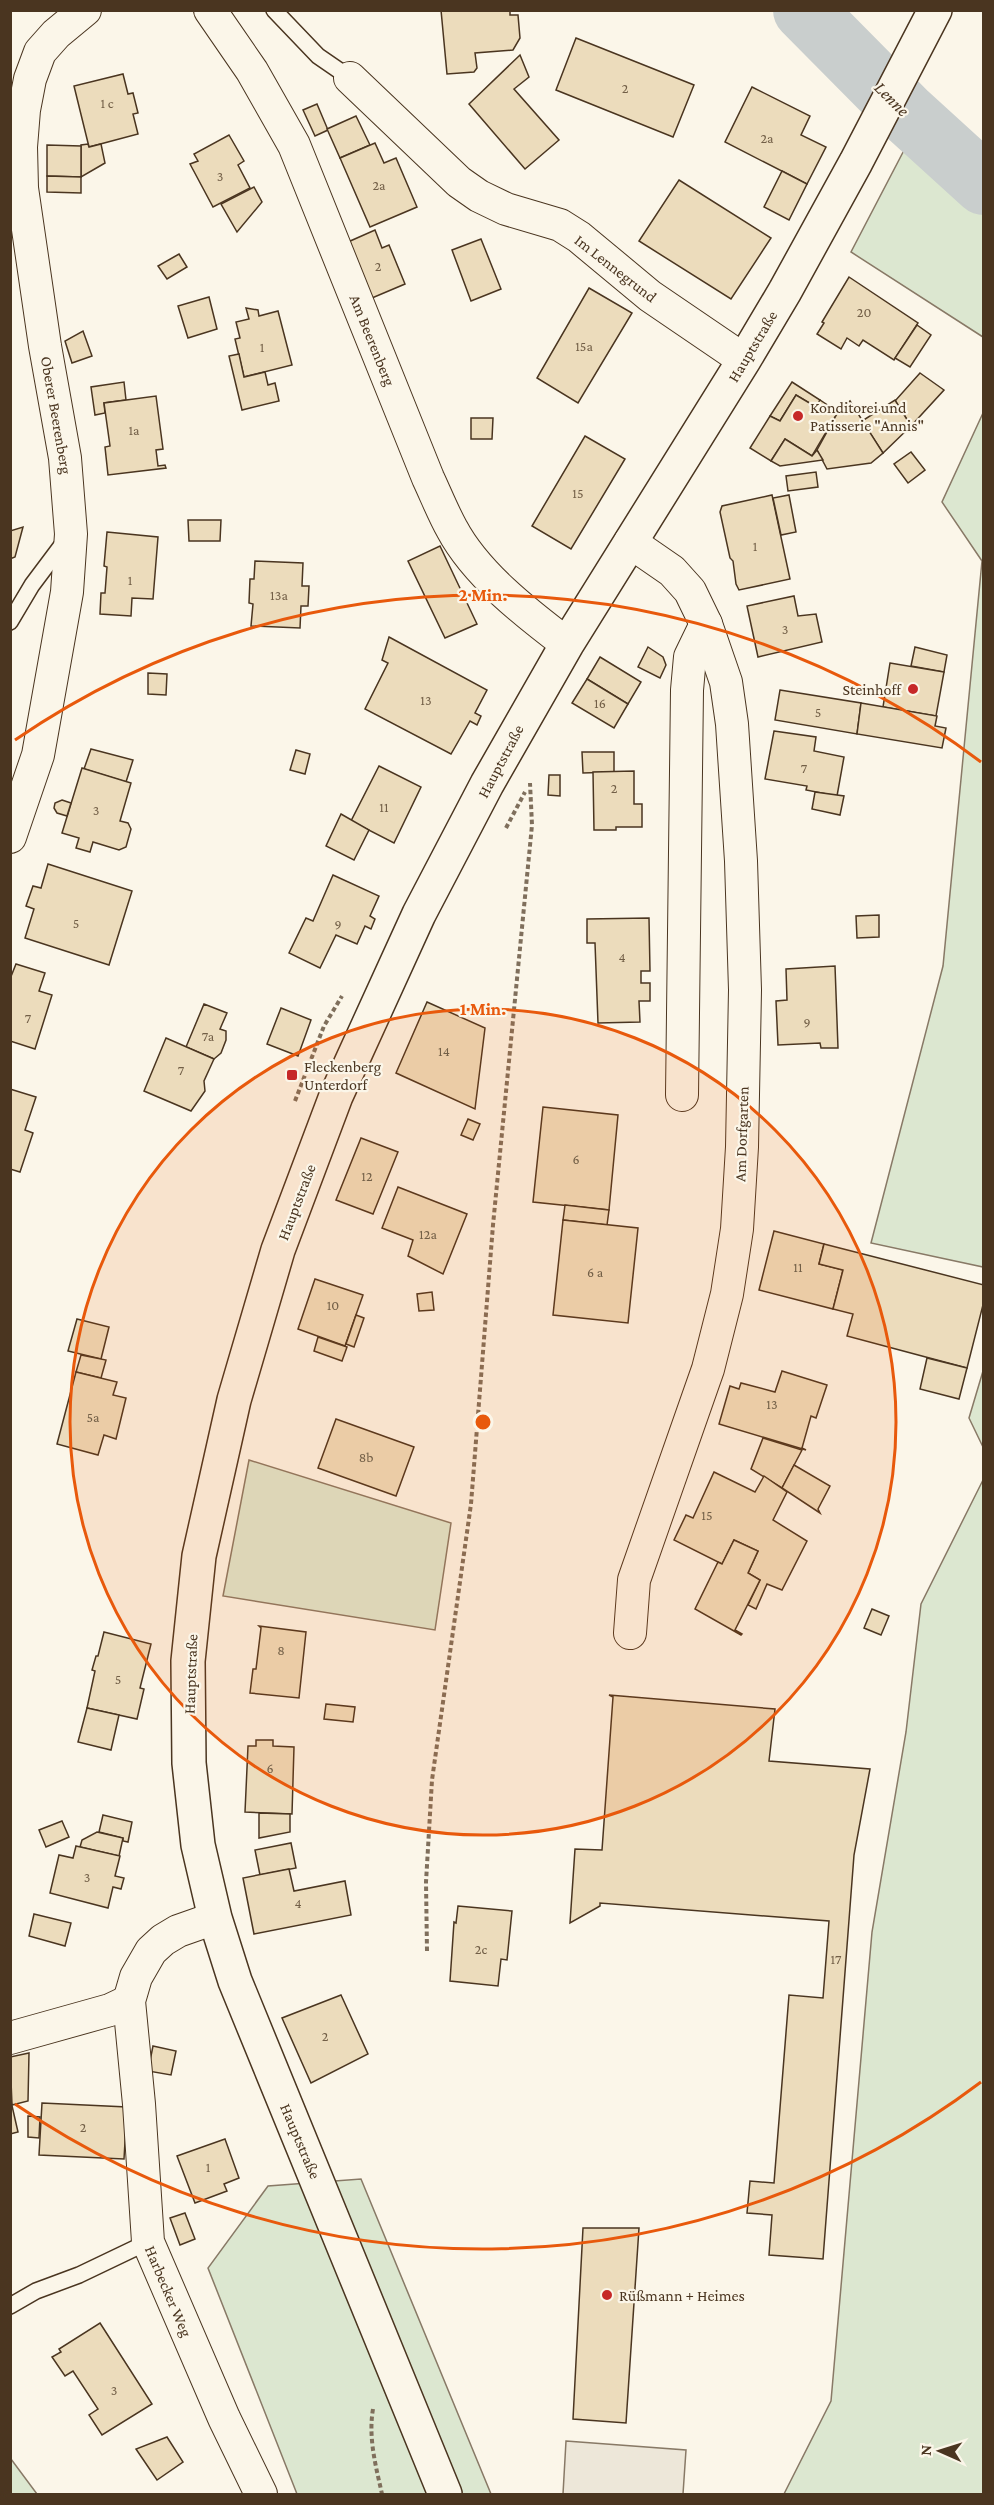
<svg xmlns="http://www.w3.org/2000/svg" width="994" height="2505" viewBox="0 0 994 2505" font-family="'Crimson Pro',serif">
	<style>
		.green { fill: #dce7d0; stroke: #887966; stroke-width: 1.5 }
		.parking { fill: #ede7d9; stroke: #887966; stroke-width: 1.5 }
		.lines { fill: none; stroke-linecap: round; stroke-linejoin: round }
		.river { stroke: #c9cecd; stroke-width: 62 }
		.building { fill: #ecdcbc; stroke: #4a3520; stroke-width: 1.5 }
		.service-casing { stroke: #4a3520; stroke-width: 18 }
		.minor-casing { stroke: #4a3520; stroke-width: 34 }
		.primary-casing { stroke: #4a3520; stroke-width: 36 }
		.path { stroke: #7f6f5c; stroke-width: 4; stroke-dasharray: 4.5 3; stroke-linecap: butt }
		.service { stroke: #fbf6e9; stroke-width: 15 }
		.minor { stroke: #fbf6e9; stroke-width: 32 }
		.primary { stroke: #fbf6e9; stroke-width: 33 }
		.ring { fill: none; stroke: #e8590c; stroke-width: 3 }
		.poi-dot { fill: #c62828; stroke: #fbf6e9; stroke-width: 2 }
		.labels { text-anchor: middle; stroke-width: 4.5; stroke-linejoin: round; paint-order: stroke }
		.number-label { font-size: 14px; fill: #725f47 }
		.street-label { font-size: 16px; fill: #4a3520; stroke: #fbf6e9 }
		.poi-label { font-size: 16px; fill: #4a3520; stroke: #fbf6e9; text-anchor: start }
		.water-label { font-size: 18px; font-style: italic; fill: #4a3520; stroke: #fbf6e9 }
		.centre { fill: #e8590c; stroke: #fbf6e9; stroke-width: 3 }
		.ring-label { font-size: 18px; text-anchor: middle; font-weight: bold; fill: #e8590c; stroke: #fbf6e9; stroke-width: 4.5; stroke-linejoin: round; paint-order: stroke }
	</style>
	<rect width="100%" height="100%" fill="#fbf6e9"/>
	<!-- green -->
	<g class="green">
		<polygon points="912,135 983,204 983,337 851,252"/>
		<polygon points="983,413 983,1267 871,1243 943,966 982,561 942,502"/>
		<polygon points="983,1371 983,1447 969,1418"/>
		<polygon points="249,1460 451,1523 435,1630 223,1596"/>
		<polygon points="983,1480 983,2494 784,2494 831,2401 872,1932 906,1732 921,1604"/>
		<polygon points="361,2179 491,2494 297,2494 208,2268 268,2186"/>
		<polygon points="10,2459 11,2459 37,2494 11,2494"/>
	</g>
	<!-- parking -->
	<polygon class="parking" points="566,2441 686,2450 683,2494 563,2494"/>
	<g class="lines">
		<!-- river -->
		<polyline class="river" points="804,10 907,114 984,184"/>
	</g>
	<!-- building -->
	<g class="building">
		<polygon points="441,10 510,10 510,15 518,15 520,38 513,50 475,53 477,68 474,72 447,74"/>
		<polygon points="576,38 694,85 673,137 556,90"/>
		<polygon points="520,55 529,77 514,89 559,140 525,169 469,104"/>
		<polygon points="123,74 128,94 133,93 138,113 133,114 138,134 89,147 74,86"/>
		<polygon points="752,87 810,116 801,135 826,147 807,184 725,142"/>
		<polygon points="317,104 328,130 315,136 303,110"/>
		<polygon points="356,116 370,145 340,158 327,129"/>
		<polygon points="229,135 244,161 238,165 250,188 213,207 190,164 198,161 194,154"/>
		<polygon points="375,143 384,163 396,158 417,207 370,227 340,158"/>
		<polygon points="88,144 89,147 101,144 105,163 81,177 81,145"/>
		<polygon points="47,145 81,146 81,177 47,176"/>
		<polygon points="782,171 807,184 789,220 764,207"/>
		<polygon points="47,176 81,177 81,193 47,192"/>
		<polygon points="679,180 771,238 731,299 639,241"/>
		<polygon points="254,187 262,202 237,232 221,204"/>
		<polygon points="375,230 382,248 389,245 405,284 372,298 348,242"/>
		<polygon points="481,239 501,289 471,301 452,250"/>
		<polygon points="179,254 187,267 167,279 158,266"/>
		<polygon points="849,277 918,323 894,360 863,340 859,346 847,338 841,349 817,334 824,323 822,322"/>
		<polygon points="589,288 632,313 578,403 537,378"/>
		<polygon points="209,297 217,329 188,338 178,306"/>
		<polygon points="246,308 258,310 259,316 278,311 292,365 244,377 235,339 240,338 236,322 249,319"/>
		<polygon points="917,325 931,335 910,367 895,358"/>
		<polygon points="83,331 92,356 72,363 65,341"/>
		<polygon points="239,354 244,377 265,372 268,385 275,383 279,401 242,410 229,356"/>
		<polygon points="920,373 944,390 911,426 895,401"/>
		<polygon points="124,382 126,400 104,403 105,413 95,415 91,387"/>
		<polygon points="792,382 820,400 816,407 796,395 780,421 770,416"/>
		<polygon points="796,395 816,407 820,400 838,412 812,456 785,439 771,461 750,448 770,416 780,421"/>
		<polygon points="156,396 163,449 156,450 158,466 165,465 166,468 108,475 105,447 110,446 104,403"/>
		<polygon points="895,400 911,426 883,453 862,421"/>
		<polygon points="850,401 883,453 871,463 827,469 817,450 838,412"/>
		<polygon points="471,418 493,418 492,439 471,439"/>
		<polygon points="585,436 625,459 571,549 532,526"/>
		<polygon points="785,439 812,456 817,450 823,460 780,466 771,461"/>
		<polygon points="911,452 925,470 908,483 894,464"/>
		<polygon points="816,472 818,487 788,491 786,476"/>
		<polygon points="772,495 790,579 739,590 736,584 733,561 730,558 720,512 722,506"/>
		<polygon points="789,495 796,532 781,535 773,498"/>
		<polygon points="188,520 221,520 220,541 189,541"/>
		<polygon points="23,527 15,557 10,559 10,531"/>
		<polygon points="107,532 158,537 153,599 132,598 131,616 100,614 101,593 105,593 107,567 104,566"/>
		<polygon points="440,546 477,624 445,638 408,561"/>
		<polygon points="255,561 303,563 302,586 309,586 308,606 301,606 300,628 251,626 253,604 249,603 250,579 254,579"/>
		<polygon points="794,596 798,616 816,614 822,642 758,657 747,606"/>
		<polygon points="389,637 487,690 475,713 481,716 477,725 470,721 451,754 365,709 388,663 382,660"/>
		<polygon points="648,647 663,657 666,665 660,678 638,667"/>
		<polygon points="915,647 947,655 944,672 911,666"/>
		<polygon points="600,657 641,682 628,704 587,679"/>
		<polygon points="890,663 944,672 936,716 883,707"/>
		<polygon points="148,673 167,674 166,695 148,694"/>
		<polygon points="587,679 628,704 614,728 572,703"/>
		<polygon points="780,690 861,703 857,734 775,720"/>
		<polygon points="861,703 937,716 935,726 946,728 942,748 857,734"/>
		<polygon points="774,731 816,737 814,751 844,757 837,796 806,790 807,786 765,779"/>
		<polygon points="91,749 133,760 126,782 84,769"/>
		<polygon points="296,750 310,754 305,774 290,770"/>
		<polygon points="582,752 614,752 614,772 583,773"/>
		<polygon points="379,766 421,787 394,843 351,821"/>
		<polygon points="82,768 131,783 120,821 128,823 131,829 126,847 119,850 93,842 90,852 76,848 79,838 62,833"/>
		<polygon points="634,771 634,804 642,804 642,827 616,827 616,830 594,830 593,772"/>
		<polygon points="549,775 560,775 560,796 548,795"/>
		<polygon points="815,792 844,796 840,815 812,809"/>
		<polygon points="62,800 71,803 67,816 57,813 54,808 55,803"/>
		<polygon points="341,814 369,830 354,860 326,846"/>
		<polygon points="48,864 132,891 109,965 25,938 34,909 26,906 33,886 41,888"/>
		<polygon points="333,875 379,896 370,916 375,919 371,929 365,926 357,944 336,935 320,968 289,953 306,918 313,921"/>
		<polygon points="879,915 879,937 857,938 856,916"/>
		<polygon points="649,918 650,971 641,971 641,983 650,983 650,1001 639,1001 640,1022 598,1023 595,943 587,943 587,919"/>
		<polygon points="16,964 45,973 39,991 52,995 35,1049 10,1041 10,979"/>
		<polygon points="835,966 838,1048 821,1048 820,1043 778,1045 776,1001 787,1000 786,969"/>
		<polygon points="427,1002 485,1028 475,1109 396,1073"/>
		<polygon points="204,1004 227,1013 220,1029 226,1031 226,1040 221,1053 214,1059 186,1047"/>
		<polygon points="281,1008 311,1020 298,1056 267,1044"/>
		<polygon points="166,1038 214,1059 204,1081 205,1091 191,1111 144,1091"/>
		<polygon points="10,1089 36,1097 25,1130 33,1133 20,1172 10,1169"/>
		<polygon points="543,1107 618,1115 609,1210 533,1202"/>
		<polygon points="468,1119 480,1124 473,1140 461,1135"/>
		<polygon points="361,1138 398,1152 373,1214 336,1200"/>
		<polygon points="398,1187 467,1214 443,1274 408,1256 413,1240 382,1228"/>
		<polygon points="565,1205 609,1210 607,1225 563,1220"/>
		<polygon points="563,1220 638,1228 628,1323 553,1315"/>
		<polygon points="774,1231 824,1244 819,1264 843,1270 833,1309 759,1290"/>
		<polygon points="824,1244 984,1285 984,1301 967,1368 847,1336 853,1314 833,1309 843,1270 819,1264"/>
		<polygon points="315,1279 363,1295 345,1346 298,1329"/>
		<polygon points="432,1292 434,1310 419,1311 417,1294"/>
		<polygon points="356,1315 364,1318 354,1347 346,1344"/>
		<polygon points="77,1319 109,1327 101,1359 68,1351"/>
		<polygon points="318,1337 347,1347 342,1361 314,1351"/>
		<polygon points="81,1355 106,1360 101,1378 76,1372"/>
		<polygon points="927,1358 967,1368 959,1399 920,1389"/>
		<polygon points="782,1371 827,1385 816,1418 811,1416 802,1448 806,1450 719,1424 730,1386 739,1389 741,1383 775,1392"/>
		<polygon points="76,1372 117,1382 113,1395 126,1398 116,1439 104,1435 98,1455 57,1444"/>
		<polygon points="336,1419 414,1447 396,1496 318,1468"/>
		<polygon points="763,1438 802,1450 782,1488 751,1469"/>
		<polygon points="794,1465 830,1486 818,1509 820,1513 782,1488"/>
		<polygon points="714,1472 755,1492 764,1476 787,1492 773,1520 807,1541 782,1590 767,1584 756,1609 748,1605 760,1580 748,1573 758,1551 734,1540 722,1564 674,1540 686,1515 693,1518"/>
		<polygon points="734,1540 758,1551 748,1573 760,1580 735,1630 742,1634 741,1635 695,1609 718,1562 722,1564"/>
		<polygon points="872,1609 889,1616 881,1635 864,1628"/>
		<polygon points="259,1626 306,1632 299,1698 250,1693 253,1669 256,1669 261,1628"/>
		<polygon points="104,1632 151,1644 140,1688 144,1689 137,1719 87,1708 95,1671 92,1670 96,1656 98,1656"/>
		<polygon points="609,1695 775,1709 769,1761 870,1769 854,1855 823,2259 769,2255 772,2215 747,2213 750,2181 774,2183 789,1995 823,1998 829,1921 600,1903 600,1906 570,1923 575,1849 602,1850 613,1697"/>
		<polygon points="326,1704 355,1707 353,1722 324,1719"/>
		<polygon points="87,1708 119,1715 111,1750 78,1742"/>
		<polygon points="256,1740 273,1740 273,1746 294,1747 292,1814 245,1812 248,1746 256,1746"/>
		<polygon points="259,1813 290,1814 290,1832 259,1838"/>
		<polygon points="103,1815 132,1822 128,1842 123,1841 123,1838 99,1832"/>
		<polygon points="62,1821 69,1837 46,1847 39,1830"/>
		<polygon points="97,1832 123,1838 119,1856 80,1847 82,1840"/>
		<polygon points="291,1843 296,1868 260,1875 255,1850"/>
		<polygon points="76,1846 120,1856 115,1876 124,1878 121,1889 113,1887 108,1908 50,1893 59,1855 73,1858"/>
		<polygon points="289,1869 294,1891 345,1881 351,1915 254,1934 243,1878"/>
		<polygon points="458,1906 512,1911 507,1960 501,1959 498,1986 450,1981 454,1922 456,1923"/>
		<polygon points="34,1914 71,1923 65,1946 29,1936"/>
		<polygon points="341,1995 368,2054 311,2083 282,2018"/>
		<polygon points="153,2046 176,2051 171,2075 148,2071"/>
		<polygon points="29,2053 28,2101 12,2105 10,2057"/>
		<polygon points="10,2097 18,2132 10,2134"/>
		<polygon points="42,2103 127,2107 124,2159 39,2155"/>
		<polygon points="28,2116 40,2117 39,2138 28,2137"/>
		<polygon points="225,2139 239,2178 224,2184 227,2191 195,2203 177,2156"/>
		<polygon points="185,2213 195,2239 180,2245 170,2218"/>
		<polygon points="583,2228 639,2228 626,2423 573,2419"/>
		<polygon points="100,2323 152,2404 102,2435 89,2415 98,2409 73,2371 65,2376 52,2357 61,2352 59,2349"/>
		<polygon points="167,2437 183,2462 157,2480 136,2449"/>
	</g>
	<g class="lines">
		<!-- service casing -->
		<g class="service-casing">
			<g id="service">
				<polyline points="274,10 318,56 350,78"/>
				<polyline points="10,622 32,585 65,541"/>
				<polyline points="10,2306 36,2291 79,2275 148,2242"/>
			</g>
		</g>
		<!-- minor casing -->
		<g class="minor-casing">
			<g id="minor">
				<path d="M210,10L252,71L294,145L428,478C436,495 443,513 452,529C476,574 526,613 567,644"/>
				<polyline points="350,78 459,182 479,196 506,209 560,225 579,237 650,296 744,360"/>
				<polyline points="630,542 672,571 690,591 706,624 726,682 732,724 741,861 745,990 742,1147 737,1229 727,1294 708,1369 634,1580 630,1633"/>
				<polyline points="10,837 38,755 67,592 71,534 65,458 45,346 22,188 21,147 24,110 30,79 40,52 56,34 85,10"/>
				<polyline points="682,1095 687,690 690,657 706,624"/>
				<polyline points="215,1918 178,1931 163,1940 151,1951 136,1977 129,2001 139,2104 148,2242 224,2418 261,2494"/>
				<polyline points="10,2038 110,2010 129,2001"/>
			</g>
		</g>
		<!-- primary casing -->
		<g class="primary-casing">
			<polyline id="primary" points="445,2494 235,1981 215,1918 198,1845 189,1763 188,1661 199,1556 234,1400 278,1250 336,1096 419,914 487,784 567,644 744,360 785,291 856,162 935,10"/>
		</g>
		<!-- path -->
		<g class="path">
			<polyline points="506,828 525,792"/>
			<polyline points="295,1101 324,1026 342,996"/>
			<polyline points="427,1951 426,1882 432,1780 471,1504 493,1225 532,825 530,783"/>
			<path d="M373,2409C368,2438 376,2467 382,2494"/>
		</g>
		<!-- service -->
		<use href="#service" class="service"/>
		<!-- minor -->
		<use href="#minor" class="minor"/>
		<!-- primary -->
		<use href="#primary" class="primary"/>
	</g>
	<!-- distance rings -->
	<circle cx="483" cy="1422" r="413" fill="#e8590c" fill-opacity=".12"/>
	<g class="ring">
		<circle cx="483" cy="1422" r="413"/>
		<path d="M981 2082A827 827 0 0 1 15 2104M15 740A827 827 0 0 1 981 762"/>
	</g>
	<!-- markers -->
	<g class="poi-dot">
		<circle cx="798" cy="416" r="6"/>
		<circle cx="913" cy="689" r="6"/>
		<rect x="286" y="1069" width="12" height="12" rx="3"/>
		<circle cx="607" cy="2295" r="6"/>
	</g>
	<g class="labels">
		<!-- number labels -->
		<g class="number-label">
			<text x="625" y="93">2</text>
			<text x="107" y="108">1 c</text>
			<text x="767" y="143">2a</text>
			<text x="220" y="181">3</text>
			<text x="379" y="190">2a</text>
			<text x="378" y="271">2</text>
			<text x="864" y="317">20</text>
			<text x="584" y="351">15a</text>
			<text x="262" y="352">1</text>
			<text x="134" y="435">1a</text>
			<text x="578" y="498">15</text>
			<text x="755" y="551">1</text>
			<text x="130" y="585">1</text>
			<text x="279" y="600">13a</text>
			<text x="785" y="634">3</text>
			<text x="426" y="705">13</text>
			<text x="600" y="708">16</text>
			<text x="818" y="717">5</text>
			<text x="804" y="773">7</text>
			<text x="614" y="793">2</text>
			<text x="384" y="812">11</text>
			<text x="96" y="815">3</text>
			<text x="76" y="928">5</text>
			<text x="338" y="929">9</text>
			<text x="622" y="962">4</text>
			<text x="28" y="1023">7</text>
			<text x="807" y="1027">9</text>
			<text x="208" y="1041">7a</text>
			<text x="444" y="1056">14</text>
			<text x="181" y="1075">7</text>
			<text x="576" y="1164">6</text>
			<text x="367" y="1181">12</text>
			<text x="428" y="1239">12a</text>
			<text x="798" y="1272">11</text>
			<text x="595" y="1277">6 a</text>
			<text x="333" y="1310">10</text>
			<text x="772" y="1409">13</text>
			<text x="93" y="1422">5a</text>
			<text x="366" y="1462">8b</text>
			<text x="707" y="1520">15</text>
			<text x="281" y="1655">8</text>
			<text x="118" y="1684">5</text>
			<text x="270" y="1773">6</text>
			<text x="87" y="1882">3</text>
			<text x="298" y="1908">4</text>
			<text x="481" y="1954">2c</text>
			<text x="836" y="1964">17</text>
			<text x="325" y="2041">2</text>
			<text x="83" y="2132">2</text>
			<text x="208" y="2172">1</text>
			<text x="114" y="2395">3</text>
		</g>
		<!-- street labels -->
		<g class="street-label">
			<text transform="translate(616 268) rotate(38)" y="6">Im Lennegrund</text>
			<text transform="translate(373 340) rotate(68)" y="6">Am Beerenberg</text>
			<text transform="translate(752 346) rotate(-59)" y="6">Hauptstraße</text>
			<text transform="translate(57 415) rotate(80)" y="6">Oberer Beerenberg</text>
			<text transform="translate(500 761) rotate(-62)" y="6">Hauptstraße</text>
			<text transform="translate(741 1134) rotate(-88)" y="6">Am Dorfgarten</text>
			<text transform="translate(296 1202) rotate(-69)" y="6">Hauptstraße</text>
			<text transform="translate(190 1674) rotate(-88)" y="6">Hauptstraße</text>
			<text transform="translate(301 2141) rotate(67)" y="6">Hauptstraße</text>
			<text transform="translate(169 2291) rotate(67)" y="6">Harbecker Weg</text>
		</g>
		<!-- poi labels -->
		<g class="poi-label">
			<text x="810" y="413">Konditorei und<tspan x="810" dy="18">Patisserie "Annis"</tspan></text>
			<text x="901" y="695" text-anchor="end">Steinhoff</text>
			<text x="304" y="1072">Fleckenberg<tspan x="304" dy="18">Unterdorf</tspan></text>
			<text x="619" y="2301">Rüßmann + Heimes</text>
		</g>
		<!-- water labels -->
		<g class="water-label">
			<text transform="translate(892 99) rotate(45)" y="6">Lenne</text>
		</g>
	</g>
	<circle cx="483" cy="1422" r="9" class="centre"/>
	<g class="ring-label">
		<text x="483" y="601">2 Min.</text>
		<text x="483" y="1015">1 Min.</text>
	</g>
	<!-- border -->
	<rect width="994" height="2505" fill="none" stroke="#4a3520" stroke-width="24"/>
	<!-- north arrow -->
	<g transform="translate(940 2451) rotate(273)" stroke="#fbf6e9" stroke-width="4.5" paint-order="stroke">
	<path d="M0-4.5L10 22L0 15L-10 22Z" fill="#4a3520"/>
	<text y="-9" font-size="16" font-weight="bold" text-anchor="middle" fill="#4a3520">N</text>
	</g>
</svg>
